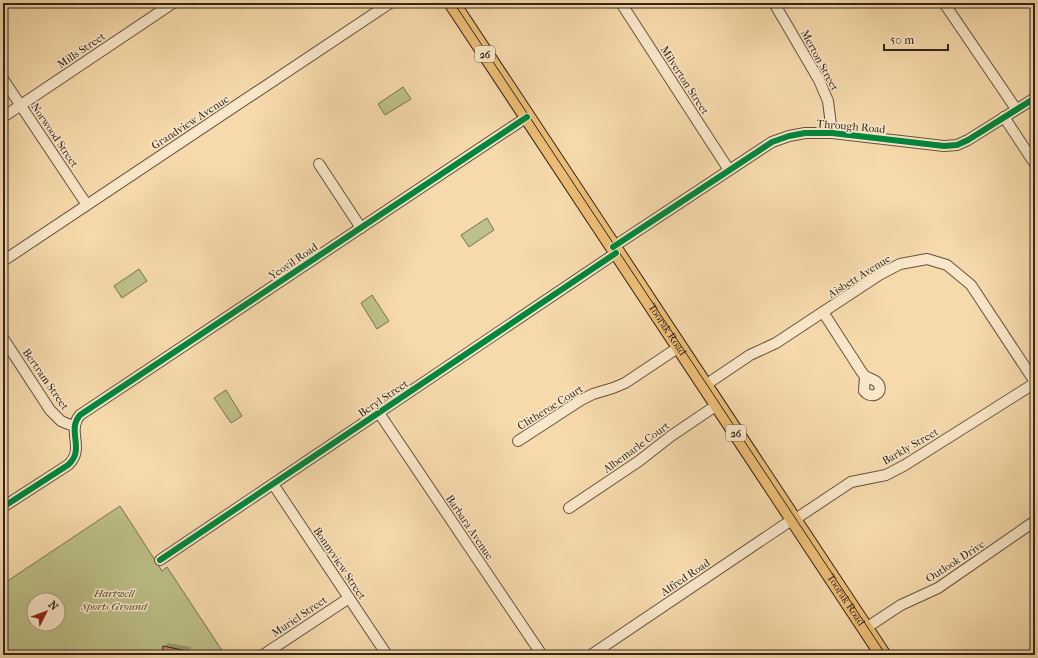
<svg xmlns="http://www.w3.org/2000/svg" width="1038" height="658" viewBox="0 0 1038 658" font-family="'IM FELL French Canon',serif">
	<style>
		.green { fill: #bdc089; stroke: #787252; fill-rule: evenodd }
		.shadow { fill: #0003 }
		.building { fill: #d3896c; stroke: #32251b }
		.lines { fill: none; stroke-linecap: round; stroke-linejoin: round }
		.minor-casing { stroke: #63523f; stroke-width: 12 }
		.highway-casing { stroke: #32251b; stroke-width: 17 }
		.minor { stroke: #fae7c9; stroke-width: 10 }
		.highway { stroke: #ecbd76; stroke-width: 15 }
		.tram { stroke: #32251b; stroke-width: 1 }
		.cycleway-casing { stroke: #fae7c9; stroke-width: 8 }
		.cycleway { stroke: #00873e; stroke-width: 6 }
		.labels { text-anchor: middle; stroke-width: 3; stroke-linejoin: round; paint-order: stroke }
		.shield { fill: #fae7c9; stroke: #6e5f4f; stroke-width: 1 }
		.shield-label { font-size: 10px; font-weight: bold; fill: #32251b }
		.street-label { font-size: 11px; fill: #32251b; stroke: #fae7c9 }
		.park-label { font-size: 11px; font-style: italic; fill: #554c36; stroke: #fae7c9 }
	</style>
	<rect width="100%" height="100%" fill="#f7daac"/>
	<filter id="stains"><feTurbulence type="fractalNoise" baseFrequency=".005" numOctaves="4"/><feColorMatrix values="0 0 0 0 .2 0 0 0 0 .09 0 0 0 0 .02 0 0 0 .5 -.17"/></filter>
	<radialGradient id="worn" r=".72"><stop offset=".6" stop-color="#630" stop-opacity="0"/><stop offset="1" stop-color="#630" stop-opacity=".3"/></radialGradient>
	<!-- green -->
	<g class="green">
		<polygon points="403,87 411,99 385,115 378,104"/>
		<polygon points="487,218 494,230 469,247 461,235"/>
		<polygon points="139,269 147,281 122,298 114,286"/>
		<polygon points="372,295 389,321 377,329 361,303"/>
		<polygon points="226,390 242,416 231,423 214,398"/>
		<path d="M120,506L162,571L167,567L225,655H3V584ZM34,600H58V624H34Z"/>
	</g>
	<!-- shadow -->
	<polygon class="shadow" points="168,643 191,647 190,655 163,655 164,647"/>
	<!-- building -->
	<polygon class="building" points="163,646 192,652 192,655 162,655"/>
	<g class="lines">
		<!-- minor casing -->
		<g class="minor-casing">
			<g id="minor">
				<polyline points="621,3 729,170"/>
				<polyline points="774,3 819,80 828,101 832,133"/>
				<polyline points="944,3 1016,109"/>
				<polyline points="3,79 87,205"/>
				<polyline points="3,117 173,3"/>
				<polyline points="1004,117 1035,164"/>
				<polyline points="319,164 361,228"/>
				<polyline points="613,247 772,142 789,136 805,133 832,133 944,146 957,145 968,140 1035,98"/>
				<polyline points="3,261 390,3"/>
				<path d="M823,312C832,326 841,340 850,354C855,361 859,369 864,375C868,379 877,379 879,385C883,395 870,399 864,391L865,376"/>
				<polyline points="3,338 50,410 61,421 68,424 75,426"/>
				<polyline points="704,386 750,355 776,343 879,275 900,264 927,259 947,265 971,285 1035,382"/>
				<polyline points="379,413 542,655"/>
				<polyline points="518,441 581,400 593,394 613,388 625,383 679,347"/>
				<polyline points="273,484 387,655"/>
				<path d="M3,507L68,465C86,449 66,431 80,415L527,117"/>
				<polyline points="569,508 639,461 671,436 717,405"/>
				<polyline points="794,520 851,482 886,475 905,465 1035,383"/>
				<polyline points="160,560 616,253"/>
				<polyline points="866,628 901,605 938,588 1035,521"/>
				<polyline points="263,655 349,598"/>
				<polyline points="591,655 793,519"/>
			</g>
		</g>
		<!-- highway casing -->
		<g class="highway-casing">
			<g id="highway">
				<path id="s1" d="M452,3L883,655"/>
			</g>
		</g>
		<!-- minor -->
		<use href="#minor" class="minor"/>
		<!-- highway -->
		<use href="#highway" class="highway"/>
		<!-- tram -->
		<polyline class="tram" points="454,3 886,655"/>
		<!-- cycleway casing -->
		<g class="cycleway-casing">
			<g id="cycleway">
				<polyline points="613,247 772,142 789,136 805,133 832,133 944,146 957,145 968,140 1035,98"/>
				<path d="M3,507L68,465C86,449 66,431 80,415L527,117"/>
				<polyline points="160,560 616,253"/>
			</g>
		</g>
		<!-- cycleway -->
		<use href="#cycleway" class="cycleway"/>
	</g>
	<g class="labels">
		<!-- shield labels -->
		<g class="shield">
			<rect x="475" y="46" width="20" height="16" rx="3"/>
			<rect x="726" y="425" width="20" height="16" rx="3"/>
		</g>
		<g class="shield-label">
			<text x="485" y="58">26</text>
			<text x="736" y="437">26</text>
		</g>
		<!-- street labels -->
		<g class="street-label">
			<text transform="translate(81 50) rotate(-34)" y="4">Mills Street</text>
			<text transform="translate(820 60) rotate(62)" y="4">Merton Street</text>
			<text transform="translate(685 80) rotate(57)" y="4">Milverton Street</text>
			<text transform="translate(190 122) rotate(-33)" y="4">Grandview Avenue</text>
			<text transform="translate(851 126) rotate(5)" y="4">Through Road</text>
			<text transform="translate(55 135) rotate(56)" y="4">Norwood Street</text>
			<text transform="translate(293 261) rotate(-34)" y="4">Yeovil Road</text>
			<text transform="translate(859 276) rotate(-32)" y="4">Aisbett Avenue</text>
			<text dy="4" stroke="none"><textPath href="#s1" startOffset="391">Toorak Road</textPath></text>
			<text transform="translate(46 379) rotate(55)" y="4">Bertram Street</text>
			<text transform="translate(383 398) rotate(-34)" y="4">Beryl Street</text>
			<text transform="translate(550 407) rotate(-32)" y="4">Clitheroe Court</text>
			<text transform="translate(910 446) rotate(-30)" y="4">Barkly Street</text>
			<text transform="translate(636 447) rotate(-36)" y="4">Albemarle Court</text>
			<text transform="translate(470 527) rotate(56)" y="4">Barbara Avenue</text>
			<text transform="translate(955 561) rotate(-33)" y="4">Outlook Drive</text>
			<text transform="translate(340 563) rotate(56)" y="4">Bonnyview Street</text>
			<text transform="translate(685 577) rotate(-34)" y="4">Alfred Road</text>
			<text dy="4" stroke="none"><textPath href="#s1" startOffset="715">Toorak Road</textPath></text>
			<text transform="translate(299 616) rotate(-34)" y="4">Muriel Street</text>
		</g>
		<!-- park labels -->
		<g class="park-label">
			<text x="114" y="597">Hartwell<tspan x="114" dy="13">Sports Ground</tspan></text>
		</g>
	</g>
	<!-- margin -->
	<rect width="1038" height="658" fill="none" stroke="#f7daac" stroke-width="16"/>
	<rect x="4" y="4" width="1030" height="650" fill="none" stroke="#32251b" stroke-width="2"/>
	<rect x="8" y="8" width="1022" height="642" fill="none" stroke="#32251b"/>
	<!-- north arrow -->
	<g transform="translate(46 612) rotate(48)"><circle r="19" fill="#fae7c9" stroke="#aa9983"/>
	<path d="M0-3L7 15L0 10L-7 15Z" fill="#8f2418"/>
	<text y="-6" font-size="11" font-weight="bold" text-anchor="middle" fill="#32251b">N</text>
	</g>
	<!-- scale -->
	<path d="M884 44v6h64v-6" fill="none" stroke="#32251b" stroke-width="2"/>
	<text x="890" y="44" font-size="12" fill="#32251b" stroke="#fae7c9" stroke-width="3" paint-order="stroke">50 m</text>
	<rect width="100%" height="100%" filter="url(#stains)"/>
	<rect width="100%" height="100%" fill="url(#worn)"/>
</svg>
